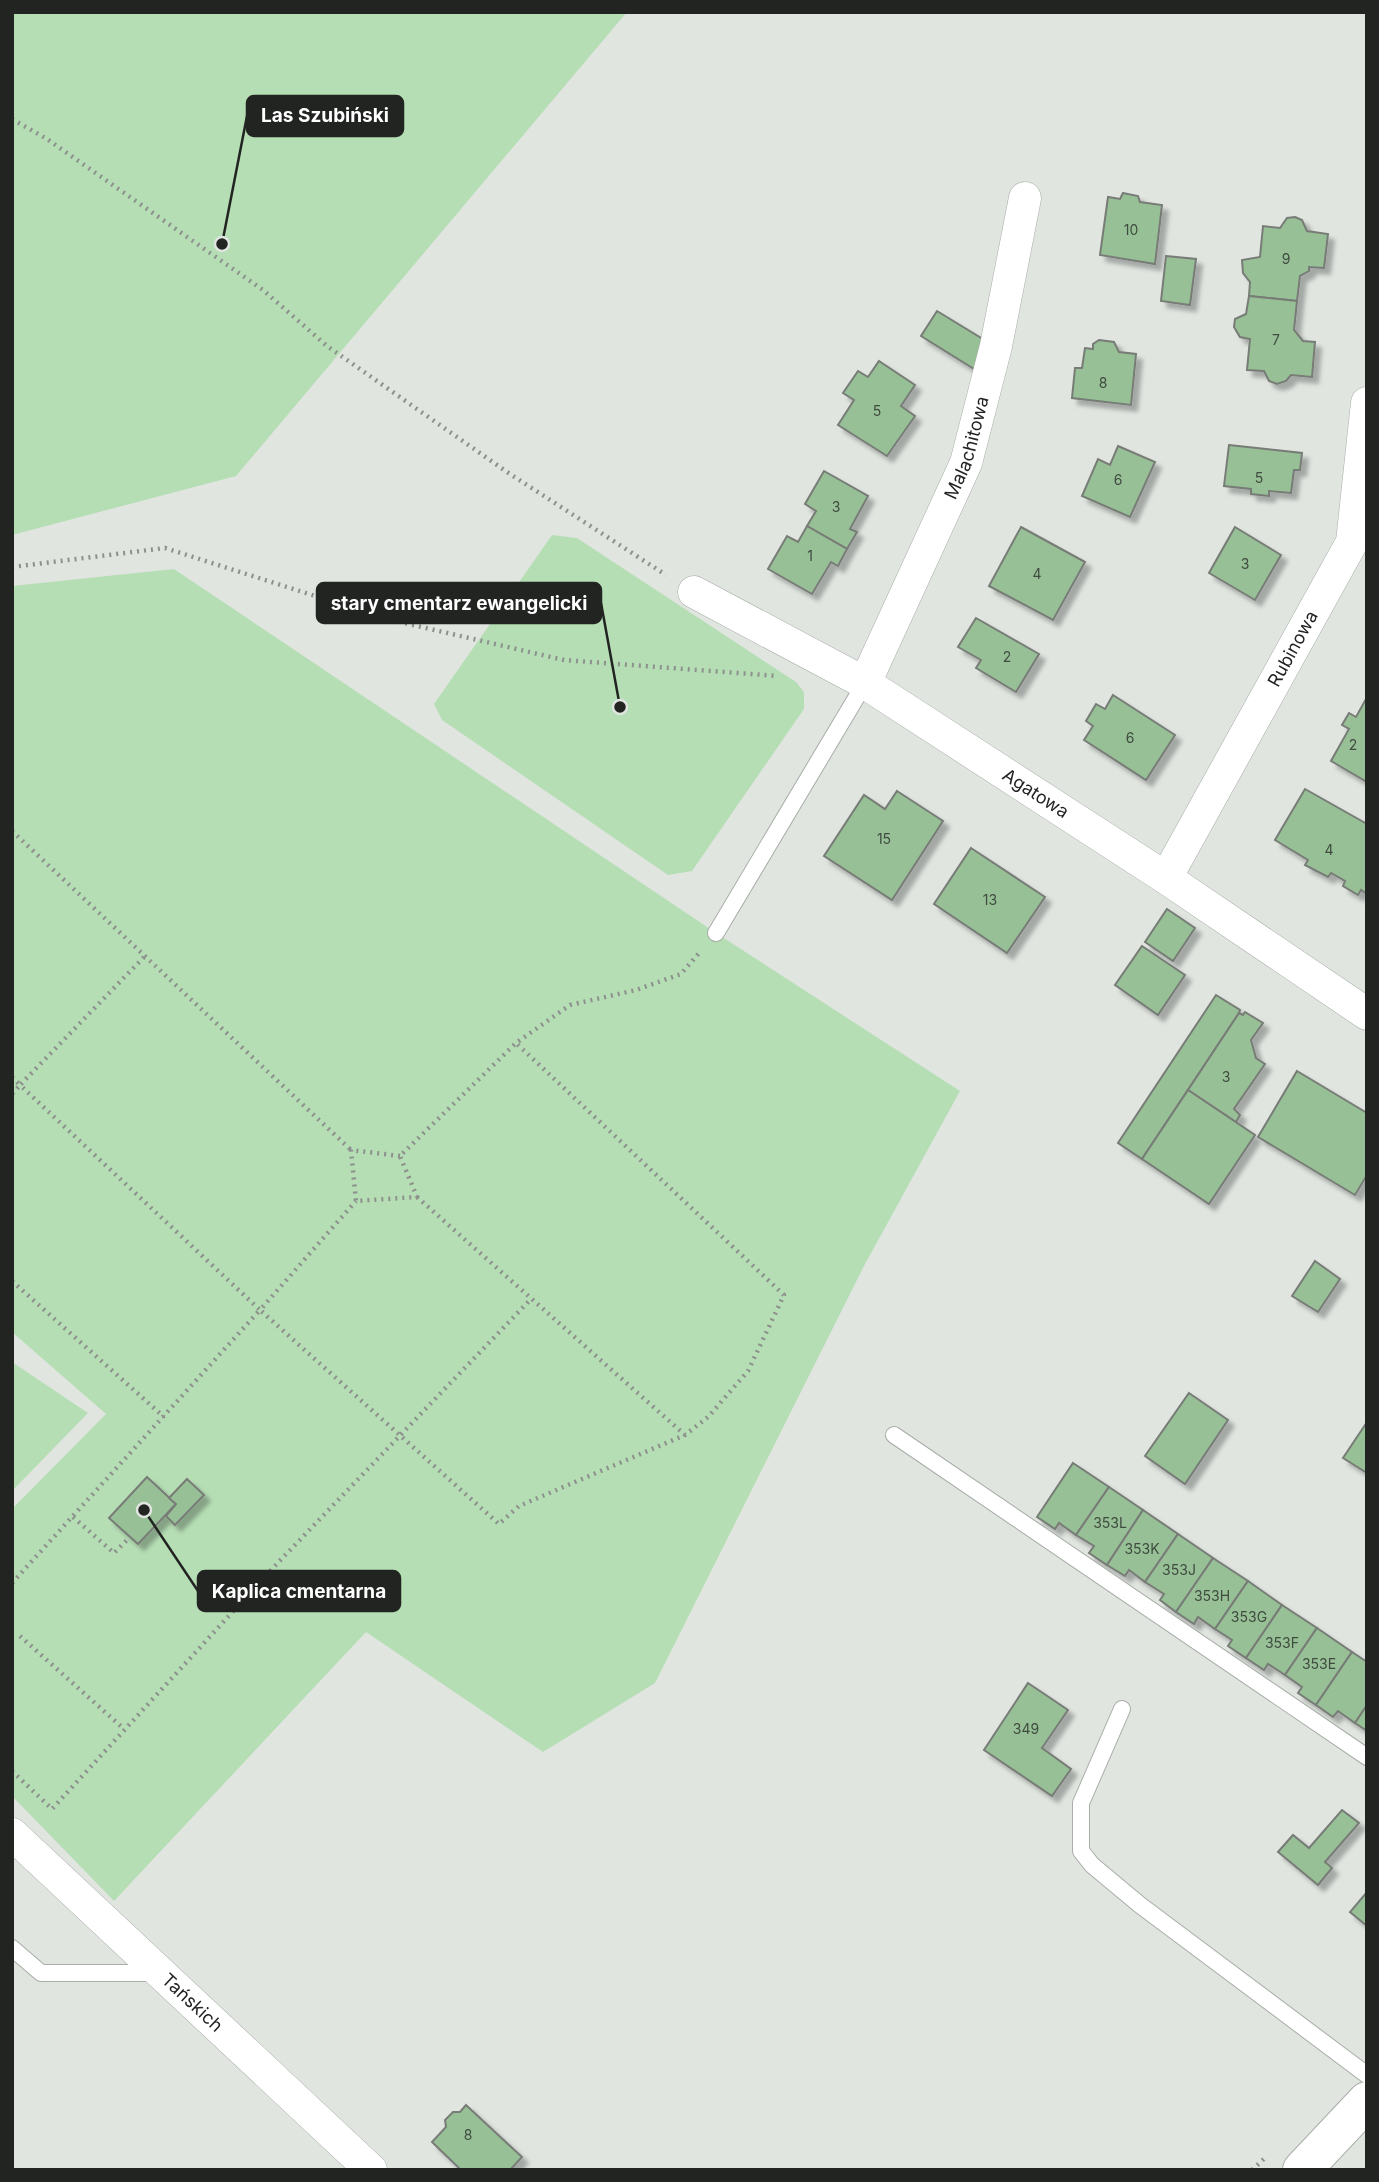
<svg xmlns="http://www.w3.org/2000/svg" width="1379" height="2182" viewBox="0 0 1379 2182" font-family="Inter,sans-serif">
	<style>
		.green { fill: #b6deb5 }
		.building { fill: #97c096; stroke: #787c77; stroke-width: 2; filter: url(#shadow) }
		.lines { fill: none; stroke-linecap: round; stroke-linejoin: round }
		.lane-casing { stroke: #a8ada8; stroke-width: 18 }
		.street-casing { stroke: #a8ada8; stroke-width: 33 }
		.secondary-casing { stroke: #a8ada8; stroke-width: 40 }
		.path { stroke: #8d918d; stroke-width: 4.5; stroke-dasharray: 2 5; stroke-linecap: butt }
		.lane { stroke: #fff; stroke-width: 16 }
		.street { stroke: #fff; stroke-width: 32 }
		.secondary { stroke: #fff; stroke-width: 38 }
		.labels { text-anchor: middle; stroke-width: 5; stroke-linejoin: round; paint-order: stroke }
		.number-label { font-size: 14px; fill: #3f4b3f }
		.street-label { font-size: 18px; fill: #222422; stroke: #e0e5e0 }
		.leader { fill: none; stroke: #222422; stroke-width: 2.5 }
		.callout-dot { fill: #222422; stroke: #e0e5e0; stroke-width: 2.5 }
		.callout { fill: #222422; stroke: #222422; stroke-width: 2.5 }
		.callout-label { font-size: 19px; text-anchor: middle; font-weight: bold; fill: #fff }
	</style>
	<defs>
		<filter id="shadow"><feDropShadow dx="6" dy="6" stdDeviation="2" flood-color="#0004"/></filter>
	</defs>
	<rect width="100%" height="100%" fill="#e0e5e0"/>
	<!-- green -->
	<g class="green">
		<polygon points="12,12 627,12 236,476 12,535"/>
		<polygon points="552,535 577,538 796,682 804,692 804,709 692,871 668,875 442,720 434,704"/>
		<polygon points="174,569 716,933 960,1091 864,1266 655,1683 543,1752 366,1632 114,1901 12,1796 12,1509 106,1414 12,1332 12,586"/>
		<polygon points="12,1362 88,1413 12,1491"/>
	</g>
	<!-- building -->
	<g class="building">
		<polygon points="1123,193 1138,196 1140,202 1162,205 1155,264 1100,255 1108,197 1120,199"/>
		<polygon points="1295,217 1302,220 1307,231 1328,234 1324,268 1309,267 1309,271 1300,276 1297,301 1249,296 1250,282 1243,273 1242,260 1260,257 1263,226 1280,228 1287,218"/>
		<polygon points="1166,256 1196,259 1190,305 1161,301"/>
		<polygon points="1249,296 1297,301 1294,330 1303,341 1315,342 1312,377 1291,375 1286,381 1277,384 1269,381 1264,371 1247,370 1250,339 1240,337 1234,327 1235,319 1246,314"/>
		<polygon points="937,311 991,344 974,369 921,336"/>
		<polygon points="1099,340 1114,342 1119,352 1136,354 1131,405 1072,398 1075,368 1082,368 1085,348 1093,349 1093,344"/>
		<polygon points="879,361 915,385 901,406 915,416 887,456 838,425 854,400 843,393 858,371 868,377"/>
		<polygon points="1229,445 1302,453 1300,470 1294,470 1291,493 1269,491 1269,496 1251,494 1251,489 1224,486"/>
		<polygon points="1118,446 1155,462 1130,517 1082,496 1098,459 1110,465"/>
		<polygon points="824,471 868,496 850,529 857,532 847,549 807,526 816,511 805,504"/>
		<polygon points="807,526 847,549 838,566 831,562 812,594 768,569 787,536 798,542"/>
		<polygon points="1021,527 1085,562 1053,620 989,586"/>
		<polygon points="1235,527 1281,555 1255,600 1209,573"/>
		<polygon points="976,618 1039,654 1016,692 976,668 981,660 958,647"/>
		<polygon points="1113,695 1175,735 1146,780 1084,740 1093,726 1086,721 1096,704 1105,709"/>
		<polygon points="1366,699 1367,699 1367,782 1331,761 1349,729 1342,725 1349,713 1356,717"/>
		<polygon points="1305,789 1367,824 1367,894 1361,890 1358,895 1343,886 1345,881 1331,873 1328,877 1305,865 1308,860 1275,840"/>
		<polygon points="897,791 943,821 892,900 824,856 864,795 885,809"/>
		<polygon points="971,848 1045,897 1007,953 934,904"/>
		<polygon points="1167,909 1195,928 1173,961 1145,942"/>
		<polygon points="1142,946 1185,975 1158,1015 1115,985"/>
		<polygon points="1216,995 1240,1010 1239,1013 1142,1159 1118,1143"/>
		<polygon points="1245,1012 1263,1023 1251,1040 1256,1058 1265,1064 1234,1109 1240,1115 1236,1122 1188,1090 1239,1013 1243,1015"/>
		<polygon points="1297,1071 1367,1113 1367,1175 1355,1195 1258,1137"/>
		<polygon points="1188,1090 1255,1135 1209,1204 1142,1159"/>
		<polygon points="1315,1261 1340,1279 1318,1312 1292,1296"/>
		<polygon points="1189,1393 1228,1420 1185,1484 1145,1456"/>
		<polygon points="1367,1422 1367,1473 1343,1458"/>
		<polygon points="1073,1463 1109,1487 1076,1535 1059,1523 1055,1529 1037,1517"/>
		<polygon points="147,1477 176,1504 138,1544 109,1518"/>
		<polygon points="187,1479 204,1495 175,1525 166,1516 176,1504 169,1498"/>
		<polygon points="1109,1487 1143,1510 1107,1565 1089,1553 1094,1546 1076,1535"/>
		<polygon points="1143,1510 1178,1534 1145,1582 1129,1570 1125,1576 1107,1565"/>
		<polygon points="1178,1534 1213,1558 1176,1612 1160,1600 1164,1594 1145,1582"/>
		<polygon points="1213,1558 1248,1581 1215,1629 1198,1617 1194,1624 1176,1612"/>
		<polygon points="1248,1581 1282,1605 1246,1658 1228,1646 1232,1640 1215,1629"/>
		<polygon points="1282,1605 1317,1628 1285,1675 1268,1664 1264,1670 1246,1658"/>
		<polygon points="1317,1628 1352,1652 1316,1705 1298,1693 1302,1687 1285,1675"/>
		<polygon points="1352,1652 1367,1662 1367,1705 1355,1723 1338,1711 1333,1717 1316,1705"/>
		<polygon points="1028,1683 1068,1710 1042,1748 1071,1769 1052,1796 984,1750"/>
		<polygon points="1367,1705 1367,1731 1355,1723"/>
		<polygon points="1342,1810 1359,1823 1325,1862 1332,1868 1318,1885 1278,1852 1293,1835 1309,1848"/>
		<polygon points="1367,1892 1367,1926 1350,1912"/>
		<polygon points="466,2105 522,2157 510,2170 461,2170 432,2142 446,2127 445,2120 453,2112 460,2112"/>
	</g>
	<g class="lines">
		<!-- lane casing -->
		<g class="lane-casing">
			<g id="lane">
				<polyline points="716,933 865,683"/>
				<polyline points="894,1435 1367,1757"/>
				<polyline points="1122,1709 1081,1803 1081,1851 1092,1865 1140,1905 1367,2075"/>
				<polyline points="12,1948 41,1973 158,1973"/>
			</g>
		</g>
		<!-- street casing -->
		<g class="street-casing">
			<g id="street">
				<path id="s1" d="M694,592L865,683L1166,878L1367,1014"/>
				<path id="s2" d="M865,683L966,463L996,346L1025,198"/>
				<path id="s3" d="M1166,878L1352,542L1367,403"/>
				<path id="s4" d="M12,1834L371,2170"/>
			</g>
		</g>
		<!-- secondary casing -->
		<g class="secondary-casing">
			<polyline id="secondary" points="1302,2170 1367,2101"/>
		</g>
		<!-- path -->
		<g class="path">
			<polyline points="12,119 47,139 263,290 327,346 507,472 666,575"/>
			<polyline points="12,567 165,548 387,619 564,660 778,676"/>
			<polyline points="12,831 351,1150"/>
			<polyline points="144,957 20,1085 260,1310 356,1201"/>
			<polyline points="12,1077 20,1085 12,1094"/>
			<polyline points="400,1156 351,1150 356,1201 417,1197 400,1156 516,1043 570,1005 636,990 681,974 699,953"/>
			<polyline points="417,1197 685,1435"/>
			<polyline points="12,1281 164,1417"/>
			<polyline points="73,1517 114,1553 130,1537"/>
			<polyline points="12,1583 260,1310 499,1524 519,1506 685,1435 708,1417 748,1371 784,1295 516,1043"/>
			<polyline points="20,1636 124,1729"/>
			<polyline points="12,1771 52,1809 270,1571 531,1299"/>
			<polyline points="1252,2170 1266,2157"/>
		</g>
		<!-- lane -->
		<use href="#lane" class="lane"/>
		<!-- street -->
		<use href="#street" class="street"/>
		<!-- secondary -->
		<use href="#secondary" class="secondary"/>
	</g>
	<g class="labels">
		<!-- number labels -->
		<g class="number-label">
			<text x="1131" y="235">10</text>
			<text x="1286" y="264">9</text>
			<text x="1276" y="345">7</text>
			<text x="1103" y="388">8</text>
			<text x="877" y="416">5</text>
			<text x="1259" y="483">5</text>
			<text x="1118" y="485">6</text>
			<text x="836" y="512">3</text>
			<text x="810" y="561">1</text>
			<text x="1245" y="569">3</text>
			<text x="1037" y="579">4</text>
			<text x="1007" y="662">2</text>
			<text x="1130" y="743">6</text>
			<text x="1353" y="750">2</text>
			<text x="884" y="844">15</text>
			<text x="1329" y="855">4</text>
			<text x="990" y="905">13</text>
			<text x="1226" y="1082">3</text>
			<text x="1110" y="1528">353L</text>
			<text x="1142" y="1554">353K</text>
			<text x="1179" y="1575">353J</text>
			<text x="1212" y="1601">353H</text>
			<text x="1249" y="1622">353G</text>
			<text x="1282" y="1648">353F</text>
			<text x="1319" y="1669">353E</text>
			<text x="1026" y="1734">349</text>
			<text x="468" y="2140">8</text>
		</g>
		<!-- street labels -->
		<g class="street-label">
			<text dy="6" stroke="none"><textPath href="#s2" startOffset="257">Malachitowa</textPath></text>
			<text dy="6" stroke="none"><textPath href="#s3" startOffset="262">Rubinowa</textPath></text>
			<text dy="6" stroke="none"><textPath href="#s1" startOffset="397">Agatowa</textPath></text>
			<text dy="6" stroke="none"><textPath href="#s4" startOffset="247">Tańskich</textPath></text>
		</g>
	</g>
	<!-- callouts -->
	<path class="leader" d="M222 244L247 116M620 707L601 603M144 1510L198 1591"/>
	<g class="callout-dot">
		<circle cx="222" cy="244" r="7"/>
		<circle cx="620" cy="707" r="7"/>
		<circle cx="144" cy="1510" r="7"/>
	</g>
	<g class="callout">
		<rect x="247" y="96" width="156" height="40" rx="7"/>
		<rect x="317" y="583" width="284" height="40" rx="7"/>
		<rect x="198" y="1571" width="202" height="40" rx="7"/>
	</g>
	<g class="callout-label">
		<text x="325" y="122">Las Szubiński</text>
		<text x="459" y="610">stary cmentarz ewangelicki</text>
		<text x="299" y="1598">Kaplica cmentarna</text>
	</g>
	<!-- border -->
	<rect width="1379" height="2182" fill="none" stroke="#222422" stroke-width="28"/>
</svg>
